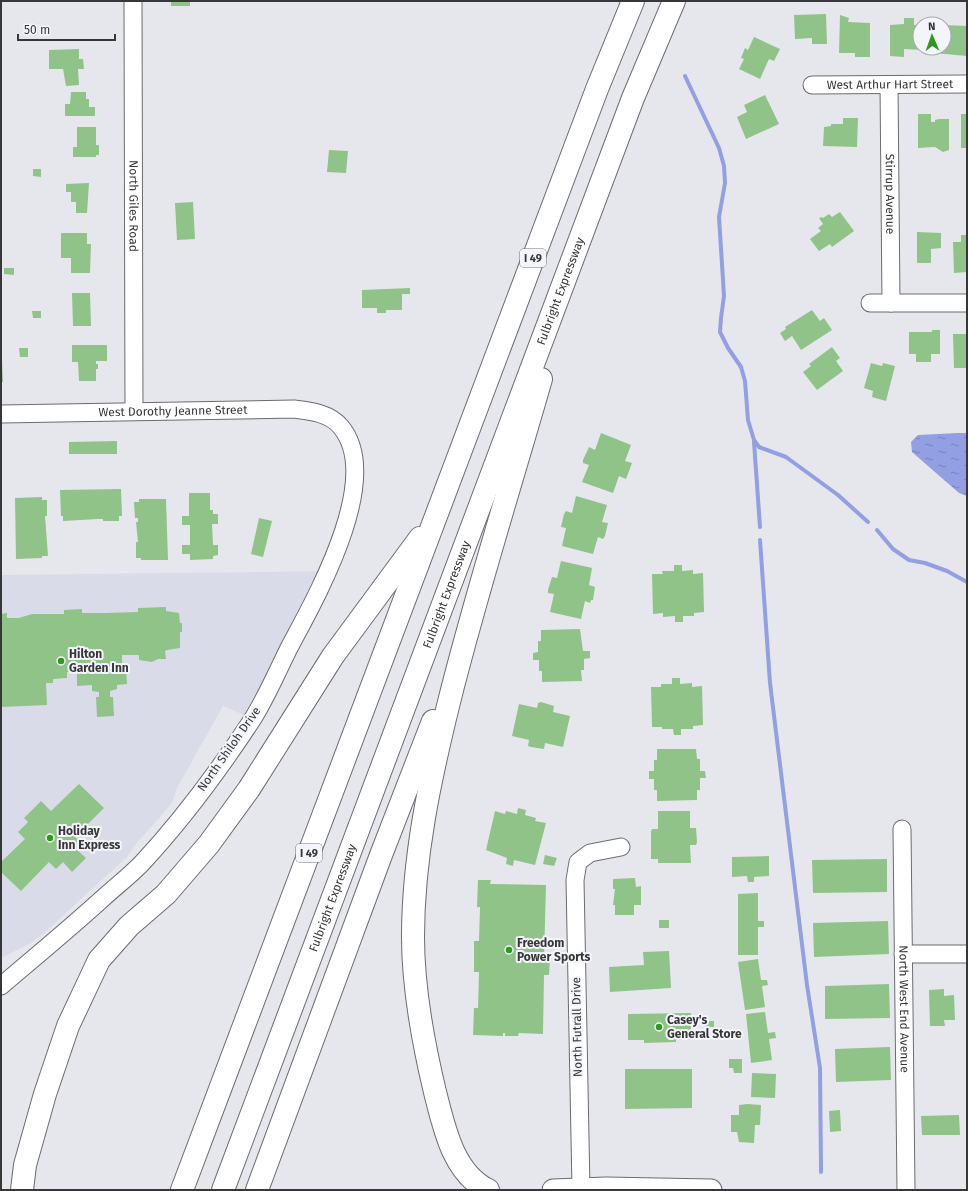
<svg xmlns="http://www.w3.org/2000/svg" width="968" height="1191" viewBox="0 0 968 1191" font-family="'Fira Sans',sans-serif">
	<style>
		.built { fill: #d9dce8 }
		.water { fill: url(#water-ripples) }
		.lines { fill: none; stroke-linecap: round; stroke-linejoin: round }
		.stream { stroke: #929fe2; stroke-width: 4 }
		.building { fill: #90c388 }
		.minor-casing { stroke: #6b6c71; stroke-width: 19 }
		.major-casing { stroke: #6b6c71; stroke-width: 23 }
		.highway-casing { stroke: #6b6c71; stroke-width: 24 }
		.minor { stroke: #fff; stroke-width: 17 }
		.major { stroke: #fff; stroke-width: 21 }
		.highway { stroke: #fff; stroke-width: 22 }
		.poi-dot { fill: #30971f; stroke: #f3f5fa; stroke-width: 1.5 }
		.labels { text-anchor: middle; stroke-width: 4; stroke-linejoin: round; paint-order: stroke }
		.shield { fill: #f3f5fa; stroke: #6f7073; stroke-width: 1 }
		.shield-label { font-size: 11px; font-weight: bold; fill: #373739 }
		.street-label { font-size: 12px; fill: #373739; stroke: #f3f5fa }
		.poi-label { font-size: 12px; font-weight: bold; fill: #373739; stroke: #f3f5fa; text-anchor: start }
	</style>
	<defs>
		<pattern id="water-ripples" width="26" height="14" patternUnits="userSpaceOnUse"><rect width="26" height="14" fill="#929fe2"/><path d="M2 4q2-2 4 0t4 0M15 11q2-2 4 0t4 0" fill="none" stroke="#7882b8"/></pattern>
	</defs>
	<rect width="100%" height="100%" fill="#e6e7ed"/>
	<!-- built -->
	<polygon class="built" points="329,571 253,719 223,706 177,788 172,803 136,844 127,857 44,933 31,943 1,958 1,575"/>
	<!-- water -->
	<polygon class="water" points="958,433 967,433 967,496 959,493 912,452 911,442 918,435"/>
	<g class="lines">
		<!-- stream -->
		<g class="stream">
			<polyline points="685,76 719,148 724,166 725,183 719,217 724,296 721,318 720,332 728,348 741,367 745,381 748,420 754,440 759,447 786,457 838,495 868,522"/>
			<polyline points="754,442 760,527"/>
			<polyline points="877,530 893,549 909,560 925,563 947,571 967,582"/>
			<polyline points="760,540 770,683 807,985 820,1068 821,1172"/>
		</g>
	</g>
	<!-- building -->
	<g class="building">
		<rect x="171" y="1" width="19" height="5"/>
		<polygon points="826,14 827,44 812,44 812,38 795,39 794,15"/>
		<polygon points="840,15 849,18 848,22 870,23 870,57 855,57 855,53 839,53"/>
		<polygon points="904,18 914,18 914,25 920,25 920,48 924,48 924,50 904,49 904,57 890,56 890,25 904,24"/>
		<polygon points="944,25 967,26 967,56 934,53 934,48 944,48"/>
		<polygon points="754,37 780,49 774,61 769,59 760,79 739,69 744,59 741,58 745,48 748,50"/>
		<polygon points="79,49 79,59 83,59 84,69 78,69 79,85 66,86 63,69 49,69 49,50"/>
		<polygon points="71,92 86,92 86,99 89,99 89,107 95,107 95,116 65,116 65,104 70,104"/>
		<polygon points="765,95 779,124 746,139 737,117 747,112 744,105"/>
		<polygon points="918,114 931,114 931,122 935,122 935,120 939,119 949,119 949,150 943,152 935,147 918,148"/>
		<rect x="961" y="114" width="6" height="34"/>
		<polygon points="843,118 858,118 857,147 823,146 824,127 831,126 831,124 843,124"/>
		<polygon points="77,127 96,127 96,145 99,145 99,155 96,155 96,157 73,157 73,147 77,147"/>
		<polygon points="329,150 348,151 346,173 327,172"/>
		<polygon points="33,169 41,169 41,177 33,176"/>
		<polygon points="89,183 87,213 76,213 76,202 71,202 71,192 66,192 66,184"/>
		<polygon points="193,202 195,239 177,240 175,203"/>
		<polygon points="840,212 854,231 832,247 830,244 819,251 810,239 821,231 818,228 823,224 819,218 822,217 823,218 829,214 832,217"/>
		<polygon points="917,232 941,233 941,248 931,249 931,263 917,263"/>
		<polygon points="61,233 87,233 87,244 91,244 90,273 71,273 71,258 61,258"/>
		<polygon points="961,235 967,235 967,272 954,273 953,242 961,242"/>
		<polygon points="4,268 14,268 14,275 4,274"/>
		<polygon points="410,288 410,294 402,294 402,310 386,310 386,313 377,313 377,308 362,308 362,290"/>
		<polygon points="72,293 90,293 91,326 73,326"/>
		<polygon points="812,310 820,321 824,318 832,330 801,350 792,336 785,341 780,333 786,329 785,327"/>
		<polygon points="32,311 41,311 41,318 33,318"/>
		<polygon points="932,330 940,330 940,354 931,354 931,362 916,362 916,354 909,354 909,332 932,332"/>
		<polygon points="953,334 967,334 967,368 954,368"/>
		<polygon points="72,345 107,345 107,361 96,361 96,364 98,364 98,369 96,369 96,381 79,381 78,362 72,362"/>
		<polygon points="832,347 840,358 836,361 843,371 817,390 803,372 811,366 809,364"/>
		<polygon points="19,348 28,348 28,357 20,357"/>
		<polygon points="1,361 2,361 3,382 1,382"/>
		<polygon points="871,363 882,366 883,363 895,366 886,401 872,397 873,391 864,388"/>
		<polygon points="601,433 631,445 625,461 632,463 626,479 619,476 613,493 582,482 589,465 583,463 583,460 589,447 595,450"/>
		<polygon points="117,441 117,454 69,454 69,442"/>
		<polygon points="121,489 122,516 119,516 119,521 103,521 103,519 98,519 63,521 63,516 61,516 60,490"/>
		<polygon points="189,493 210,493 210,510 213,510 213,514 218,514 218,524 212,524 213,545 218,545 218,555 213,556 213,559 190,560 190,554 182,554 182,545 190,545 190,525 182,525 182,516 189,516"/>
		<polygon points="576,496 607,505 602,522 608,523 605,536 603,539 598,537 593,554 562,546 566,528 561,527 564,514 566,511 572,513"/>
		<polygon points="42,497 42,500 47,500 47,516 45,516 48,556 42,556 42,558 16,559 15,498"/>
		<polygon points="139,499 166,499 168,560 141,560 141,558 136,558 136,542 138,542 136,522 138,522 138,518 135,518 134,502 139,502"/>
		<polygon points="259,518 272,521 263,557 251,554"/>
		<polygon points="561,561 592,568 589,585 595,587 593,600 591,600 590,603 585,601 581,619 550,612 554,594 548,593 548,590 552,577 557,578"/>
		<polygon points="674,565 682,565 682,571 693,570 693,574 703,573 704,612 694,613 694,616 683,616 683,622 675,622 675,616 663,617 663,613 653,614 652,574 663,574 662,571 674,571"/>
		<polygon points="166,607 166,611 179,613 180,623 182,623 182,632 180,632 180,648 167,650 165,651 166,659 158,659 152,662 139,660 139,655 122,655 122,669 126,669 127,684 117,685 117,689 110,691 110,697 113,697 114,716 97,717 96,697 99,697 99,692 92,691 92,685 77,686 77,672 67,672 67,678 53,679 53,683 46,683 47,705 1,707 1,614 7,613 7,618 19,618 32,614 64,614 64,610 82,609 82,613 104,613 138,612 138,608"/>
		<polygon points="580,629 583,651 590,651 590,658 584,659 584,670 581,670 582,681 542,682 542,671 539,671 539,660 533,660 533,653 538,652 538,641 541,641 541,630"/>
		<polygon points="672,678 680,678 680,684 692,683 692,687 702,686 703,725 693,726 693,729 681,729 681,735 674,735 673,729 662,729 662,727 652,727 651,687 661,687 661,684 672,684"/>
		<polygon points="541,702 554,706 553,712 570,716 563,747 545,743 544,749 531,747 528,746 529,740 512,736 519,704 537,708 538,703"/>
		<polygon points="657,749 696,749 697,759 700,759 700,771 705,771 706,778 700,778 700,790 697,790 697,800 657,801 657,790 654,790 654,779 649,779 649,771 654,771 654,760 657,760"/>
		<polygon points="79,784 104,808 75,837 82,843 76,849 86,858 72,872 63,862 56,869 49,862 21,891 1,872 1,862 25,839 18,832 28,822 24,818 41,801 51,811"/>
		<polygon points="518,808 526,810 525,815 536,818 535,821 546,823 535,865 514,860 513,866 506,864 507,858 486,850 495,811 505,814 506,811 517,814"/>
		<polygon points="658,811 690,811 690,828 696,828 697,842 696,845 690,845 691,863 658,863 658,859 651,859 651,832 652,829 658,829"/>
		<polygon points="545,855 557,858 554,866 543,864"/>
		<polygon points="769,856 769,876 754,877 754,882 748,882 747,876 732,877 732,857"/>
		<polygon points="887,859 887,892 813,893 812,860"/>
		<polygon points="635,878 636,887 641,886 641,905 634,905 634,915 615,915 615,905 613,905 615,889 613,889 613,879"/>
		<polygon points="478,880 491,880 490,884 546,885 544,959 550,959 549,975 544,975 543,1034 519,1033 518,1036 505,1036 505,1033 503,1033 503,1036 473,1035 474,1008 478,1008 479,972 474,972 474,941 479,941 480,907 477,907"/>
		<polygon points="758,893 758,921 764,921 764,927 758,927 758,955 738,955 738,894"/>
		<rect x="659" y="920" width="10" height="8"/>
		<polygon points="888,921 889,954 814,957 813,923"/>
		<polygon points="669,951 671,988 610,992 609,967 644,965 643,952"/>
		<polygon points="758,959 761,980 767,980 768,985 762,986 765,1007 745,1010 738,962"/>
		<polygon points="889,984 890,1018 825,1019 825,986"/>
		<polygon points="944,989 944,996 954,995 955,1020 944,1020 945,1026 930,1026 929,990"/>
		<polygon points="765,1012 768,1033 775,1032 776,1038 769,1039 772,1060 751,1063 746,1014"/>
		<polygon points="691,1013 691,1040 676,1040 676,1042 644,1043 644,1040 628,1040 628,1014"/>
		<rect x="705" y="1021" width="9" height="6"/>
		<polygon points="890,1047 891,1080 836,1082 835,1049"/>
		<polygon points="729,1059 742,1059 742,1073 734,1073 733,1068 729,1068"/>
		<polygon points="625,1069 692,1069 692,1108 625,1109"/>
		<polygon points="752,1073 776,1074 775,1098 751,1097"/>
		<polygon points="747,1104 761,1105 760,1125 755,1125 754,1143 739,1142 737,1132 731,1132 731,1115 739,1115 739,1105"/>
		<polygon points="840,1110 841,1131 830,1132 829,1111"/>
		<polygon points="959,1115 960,1135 922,1135 921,1116"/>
	</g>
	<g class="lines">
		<!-- minor casing -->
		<g class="minor-casing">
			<g id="minor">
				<path id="s1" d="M133,1L134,411"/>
				<path id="s2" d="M812,85L967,84"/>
				<path id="s3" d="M889,85L891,303"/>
				<polyline points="870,303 967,303"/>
				<path id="s4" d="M1,414L294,409C310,411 330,413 341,427C384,479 315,599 289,648C277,672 266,698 252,720C221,767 181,821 143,862C131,875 116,886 102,899C69,929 35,957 1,986"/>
				<path id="s5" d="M902,829L906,1190"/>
				<polyline points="903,954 967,954"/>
				<polyline points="581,1189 575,880 578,862 590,853 621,847"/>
			</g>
		</g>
		<!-- major casing -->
		<g class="major-casing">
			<polyline id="major" points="553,1190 606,1188 711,1190"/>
		</g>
		<!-- highway casing -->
		<g class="highway-casing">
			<g id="highway">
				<polyline points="22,1190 25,1165 45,1094 68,1026 99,960 129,926 166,894 209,844 249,789 333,656 420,538"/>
				<polyline points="182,1190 597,89 633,1"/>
				<path id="s6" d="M223,1190L633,98L674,1"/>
				<polyline points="257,1190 381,855 433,721"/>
				<path d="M488,1190C453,1173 444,1127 435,1092C423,1042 413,989 413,937C413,857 430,779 449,702C476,594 510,487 541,379"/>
			</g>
		</g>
		<!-- minor -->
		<use href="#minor" class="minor"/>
		<!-- major -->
		<use href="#major" class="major"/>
		<!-- highway -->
		<use href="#highway" class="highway"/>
	</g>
	<!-- markers -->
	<g class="poi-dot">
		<circle cx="61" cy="661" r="4"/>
		<circle cx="50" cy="838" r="4"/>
		<circle cx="509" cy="950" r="4"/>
		<circle cx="659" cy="1027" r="4"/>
	</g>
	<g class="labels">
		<!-- shield labels -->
		<g class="shield">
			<rect x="520" y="249" width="26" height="18" rx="3"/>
			<rect x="296" y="844" width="26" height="18" rx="3"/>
		</g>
		<g class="shield-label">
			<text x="533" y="262">I 49</text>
			<text x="309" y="857">I 49</text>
		</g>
		<!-- street labels -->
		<g class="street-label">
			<text dy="4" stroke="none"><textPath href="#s2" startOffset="78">West Arthur Hart Street</textPath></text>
			<text dy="4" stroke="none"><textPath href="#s3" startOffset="109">Stirrup Avenue</textPath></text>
			<text dy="4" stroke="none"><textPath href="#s1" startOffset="205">North Giles Road</textPath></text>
			<text dy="4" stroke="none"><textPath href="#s6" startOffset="960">Fulbright Expressway</textPath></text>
			<text dy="4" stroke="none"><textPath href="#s4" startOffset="172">West Dorothy Jeanne Street</textPath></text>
			<text dy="4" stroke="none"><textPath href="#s6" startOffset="636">Fulbright Expressway</textPath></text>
			<text transform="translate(229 749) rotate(-55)" y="4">North Shiloh Drive</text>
			<text dy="4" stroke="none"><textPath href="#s6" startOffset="312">Fulbright Expressway</textPath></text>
			<text dy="4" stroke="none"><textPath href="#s5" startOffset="180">North West End Avenue</textPath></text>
			<text transform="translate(577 1027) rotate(-91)" y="4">North Futrall Drive</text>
		</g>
		<!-- poi labels -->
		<g class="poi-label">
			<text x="69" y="658">Hilton<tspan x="69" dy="14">Garden Inn</tspan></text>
			<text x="58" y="835">Holiday<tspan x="58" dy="14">Inn Express</tspan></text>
			<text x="517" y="947">Freedom<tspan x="517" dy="14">Power Sports</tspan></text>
			<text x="667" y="1024">Casey's<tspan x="667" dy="14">General Store</tspan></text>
		</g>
	</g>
	<!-- border -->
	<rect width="968" height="1191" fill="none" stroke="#373739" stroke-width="4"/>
	<!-- north arrow -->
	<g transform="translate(932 36) rotate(358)"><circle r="19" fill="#f3f5fa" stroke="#a8a9ad"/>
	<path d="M0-3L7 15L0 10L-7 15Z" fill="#30971f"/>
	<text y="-6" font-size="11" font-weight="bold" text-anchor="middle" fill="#373739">N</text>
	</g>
	<!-- scale -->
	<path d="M18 34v6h97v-6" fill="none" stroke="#373739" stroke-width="2"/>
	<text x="24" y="34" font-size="12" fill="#373739" stroke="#f3f5fa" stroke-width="3" paint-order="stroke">50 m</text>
</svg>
